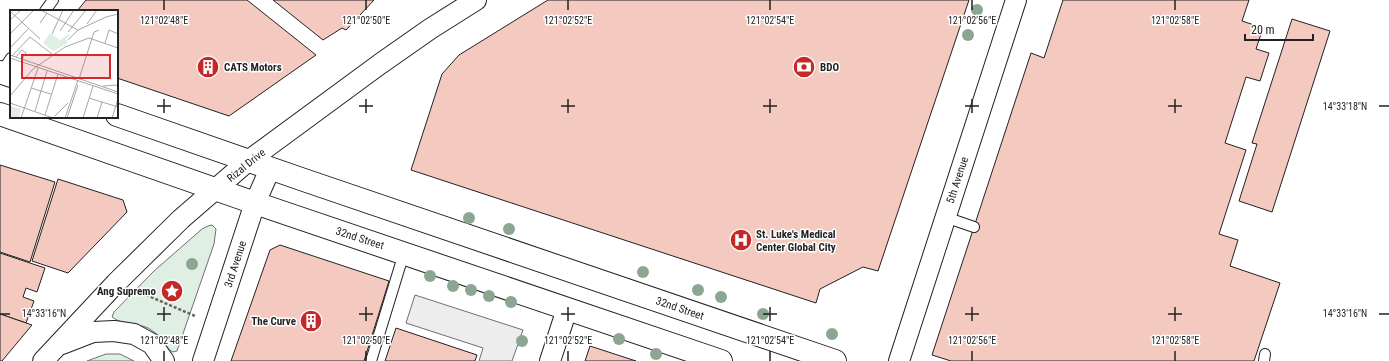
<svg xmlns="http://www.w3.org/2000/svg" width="1389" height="361" viewBox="0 0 1389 361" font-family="'Roboto Condensed',sans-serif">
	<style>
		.green { fill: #e0efe3; stroke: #6f6f6f }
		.parking { fill: #ededed; stroke: #6f6f6f }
		.building { fill: #f3c9c0; stroke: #222 }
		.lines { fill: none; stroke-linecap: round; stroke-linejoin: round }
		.service-casing { stroke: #222; stroke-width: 12 }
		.minor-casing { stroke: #222; stroke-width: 22 }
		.secondary-casing { stroke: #222; stroke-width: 24 }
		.path { stroke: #646464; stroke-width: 2.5; stroke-dasharray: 3 2; stroke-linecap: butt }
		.service { stroke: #fff; stroke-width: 10 }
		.minor { stroke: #fff; stroke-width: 20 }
		.secondary { stroke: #fff; stroke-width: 22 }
		.tree { fill: #8da692 }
		.ticks { fill: none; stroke: #222; stroke-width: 1.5 }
		.labels { text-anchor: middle; stroke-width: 3; stroke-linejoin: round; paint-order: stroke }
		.poi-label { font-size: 11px; font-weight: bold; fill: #222; stroke: #fff; text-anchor: start }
		.street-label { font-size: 11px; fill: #222; stroke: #fff }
		.inset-road { fill: none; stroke: #a7a7a7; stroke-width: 1 }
		.view { fill: #d62828; fill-opacity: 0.15; stroke: #d62828; stroke-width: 2 }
		.inset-edge { fill: none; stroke: #222; stroke-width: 2 }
		.ticks-label { font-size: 10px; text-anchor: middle; fill: #222; stroke: #fff; stroke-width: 3; stroke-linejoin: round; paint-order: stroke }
	</style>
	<rect width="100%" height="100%" fill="#fff"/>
	<!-- green -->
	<g class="green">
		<path d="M212,225L216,229L214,244L177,351L173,352C167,349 167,345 163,340C160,336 153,331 148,328C137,323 122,325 112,317L114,312L154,271L202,229L208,226Z"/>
		<polygon points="106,354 120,354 134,361 87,361"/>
	</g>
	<!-- parking -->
	<polygon class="parking" points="415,295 523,330 512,361 479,361 483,348 406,323"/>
	<!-- building -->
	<g class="building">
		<polygon points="86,0 247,0 316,55 229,116 117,78 117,51 118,49 117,48 117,11 77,11"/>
		<polygon points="273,0 374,0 346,30 342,28 323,40"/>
		<polygon points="548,0 969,0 878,271 863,267 820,289 816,303 411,170 442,74 459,55"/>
		<polygon points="1063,0 1249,0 1242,21 1263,28 1256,49 1269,53 1260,81 1246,77 1225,143 1246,150 1219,234 1238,240 1230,266 1280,283 1254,361 951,361 932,355 1031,53 1044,58"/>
		<polygon points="1292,19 1330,31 1272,212 1239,201 1257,144 1252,143"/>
		<polygon points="0,165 55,182 30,262 0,252"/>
		<polygon points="58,179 123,200 127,212 68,273 32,261"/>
		<polygon points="280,245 389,281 364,361 231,361 270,250"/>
		<polygon points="0,253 45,268 37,292 26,288 23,297 34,301 26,323 0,314"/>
		<polygon points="0,314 32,325 2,361 0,361"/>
		<polygon points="396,328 477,355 475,361 385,361"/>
		<polygon points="590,346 636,361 585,361"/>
	</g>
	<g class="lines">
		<!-- service casing -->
		<g class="service-casing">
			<g id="service">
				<polyline points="45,11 53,0"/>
				<polyline points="1,73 11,58"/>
				<polyline points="945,217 974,227"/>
				<polyline points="371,361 404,253"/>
				<polyline points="1264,361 1265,354"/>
			</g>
		</g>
		<!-- minor casing -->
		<g class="minor-casing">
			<g id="minor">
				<polyline points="62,344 93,332 114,331 134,334 152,344 164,361"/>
				<polyline points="43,361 116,283 181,219 248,161 380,64 430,29 476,0"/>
				<polyline points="203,361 255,203 270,169"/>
				<polyline points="550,361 567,309"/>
				<polyline points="899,361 1016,0"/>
			</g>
		</g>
		<!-- secondary casing -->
		<g class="secondary-casing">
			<g id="secondary">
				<polyline points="0,72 11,76"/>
				<polyline points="0,114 255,203 721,361"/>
				<polyline points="117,115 301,179 835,361"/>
			</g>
		</g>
		<!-- path -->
		<polyline class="path" points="137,291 195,316"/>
		<!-- service -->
		<use href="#service" class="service"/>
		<!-- minor -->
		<use href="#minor" class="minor"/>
		<!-- secondary -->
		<use href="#secondary" class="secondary"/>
	</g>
	<!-- trees -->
	<g class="tree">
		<circle cx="977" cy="10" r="6"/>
		<circle cx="968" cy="35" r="6"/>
		<circle cx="469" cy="218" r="6"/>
		<circle cx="509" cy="229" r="6"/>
		<circle cx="192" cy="264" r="6"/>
		<circle cx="643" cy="272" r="6"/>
		<circle cx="430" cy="276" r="6"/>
		<circle cx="453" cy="286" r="6"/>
		<circle cx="471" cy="290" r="6"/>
		<circle cx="698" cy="290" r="6"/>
		<circle cx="489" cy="296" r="6"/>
		<circle cx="721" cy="297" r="6"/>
		<circle cx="511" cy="302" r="6"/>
		<circle cx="763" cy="314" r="6"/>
		<circle cx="832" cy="334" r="6"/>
		<circle cx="619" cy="339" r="6"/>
		<circle cx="522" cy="341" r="6"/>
		<circle cx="656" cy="354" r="6"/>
	</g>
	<!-- ticks -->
	<path class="ticks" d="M164,0V10M366,0V10M568,0V10M770,0V10M972,0V10M1175,0V10M164,99V113M366,99V113M568,99V113M770,99V113M972,99V113M1175,99V113M157,106H171M359,106H373M561,106H575M763,106H777M965,106H979M1168,106H1182M1379,106H1389M164,307V321M366,307V321M568,307V321M770,307V321M972,307V321M1175,307V321M0,314H10M157,314H171M359,314H373M561,314H575M763,314H777M965,314H979M1168,314H1182M1379,314H1389M164,351V361M366,351V361M568,351V361M770,351V361M972,351V361M1175,351V361"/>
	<!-- icons -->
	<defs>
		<g id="building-disc" transform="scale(1.15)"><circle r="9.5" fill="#c62828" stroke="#fff"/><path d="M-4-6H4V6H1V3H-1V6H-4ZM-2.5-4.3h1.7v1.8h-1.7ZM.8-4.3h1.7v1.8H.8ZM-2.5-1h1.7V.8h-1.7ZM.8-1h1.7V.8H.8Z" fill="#fff"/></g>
		<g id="bank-disc" transform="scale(1.15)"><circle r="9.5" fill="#c62828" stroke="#fff"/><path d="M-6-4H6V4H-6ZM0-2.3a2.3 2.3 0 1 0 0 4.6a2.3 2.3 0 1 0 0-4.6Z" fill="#fff"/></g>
		<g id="hospital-disc" transform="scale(1.15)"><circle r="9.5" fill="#c62828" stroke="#fff"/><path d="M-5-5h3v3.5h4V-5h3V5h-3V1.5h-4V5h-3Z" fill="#fff"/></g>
		<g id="sight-disc" transform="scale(1.15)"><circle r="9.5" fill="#c62828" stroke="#fff"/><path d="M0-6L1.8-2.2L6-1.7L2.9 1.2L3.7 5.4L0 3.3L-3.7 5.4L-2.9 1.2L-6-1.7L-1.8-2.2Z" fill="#fff"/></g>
	</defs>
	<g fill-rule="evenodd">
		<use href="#building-disc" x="208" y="67"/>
		<use href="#bank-disc" x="804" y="67"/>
		<use href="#hospital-disc" x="741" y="240"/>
		<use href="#sight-disc" x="172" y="291"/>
		<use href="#building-disc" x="311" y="321"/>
	</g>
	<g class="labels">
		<!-- poi labels -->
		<g class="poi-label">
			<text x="224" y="71">CATS Motors</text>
			<text x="820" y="71">BDO</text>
			<text x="756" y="238">St. Luke's Medical<tspan x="756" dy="13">Center Global City</tspan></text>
			<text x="156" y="295" text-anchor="end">Ang Supremo</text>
			<text x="296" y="325" text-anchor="end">The Curve</text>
		</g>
		<!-- street labels -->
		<g class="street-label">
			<text transform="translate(246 165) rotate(-39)" y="4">Rizal Drive</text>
			<text transform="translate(957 180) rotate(-72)" y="4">5th Avenue</text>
			<text transform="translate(360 238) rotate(18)" y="4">32nd Street</text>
			<text transform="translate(235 264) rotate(-72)" y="4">3rd Avenue</text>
			<text transform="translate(680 308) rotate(19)" y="4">32nd Street</text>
		</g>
	</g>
	<!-- overview -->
	<g transform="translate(10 10)">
		<rect width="108" height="108" fill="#fff"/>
		<path d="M40,23L50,30L58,24L60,26L56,29L58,33L43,41L33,33ZM0,96L11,99L9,108H0Z" fill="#e0efe3"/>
		<path class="inset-road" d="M31,0L68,20M0,1L30,29M0,10L11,0M30,13L37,3M77,14L87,0M68,20L96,7L108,4M50,21L64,0M58,22L76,0M0,24L24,0M42,24L53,0M58,30L68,20M95,33L99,20L108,24M0,38L18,19M0,45L108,82M2,46L20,27L42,44M6,47L12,40L16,43L12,49M0,48L108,84M69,69L84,22L89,20M93,76L108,75M21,78L41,84M0,86L23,59L55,37L79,28L108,38M79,88L108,97M0,93L43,108M25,101L37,61M35,105L48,64M45,106L58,93M11,108L28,58M55,108L68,70M57,108L68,75M73,108L83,76M87,108L92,92M102,108L108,89"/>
		<path class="view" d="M12,45H100V68H12Z"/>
		<rect width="108" height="108" class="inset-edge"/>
	</g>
	<g class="ticks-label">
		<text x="164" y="24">121°02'48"E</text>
		<text x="366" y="24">121°02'50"E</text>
		<text x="568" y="24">121°02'52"E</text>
		<text x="770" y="24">121°02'54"E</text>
		<text x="972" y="24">121°02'56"E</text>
		<text x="1175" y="24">121°02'58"E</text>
		<text x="1345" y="110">14°33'18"N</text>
		<text x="44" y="317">14°33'16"N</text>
		<text x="1345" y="317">14°33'16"N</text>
		<text x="164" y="344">121°02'48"E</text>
		<text x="366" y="344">121°02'50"E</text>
		<text x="568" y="344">121°02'52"E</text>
		<text x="770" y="344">121°02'54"E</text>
		<text x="972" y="344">121°02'56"E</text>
		<text x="1175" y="344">121°02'58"E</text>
	</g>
	<!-- scale -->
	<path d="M1245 34v6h68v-6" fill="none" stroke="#222222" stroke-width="2"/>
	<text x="1251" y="34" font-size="12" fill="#222222" stroke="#ffffff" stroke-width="3" paint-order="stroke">20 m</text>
</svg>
